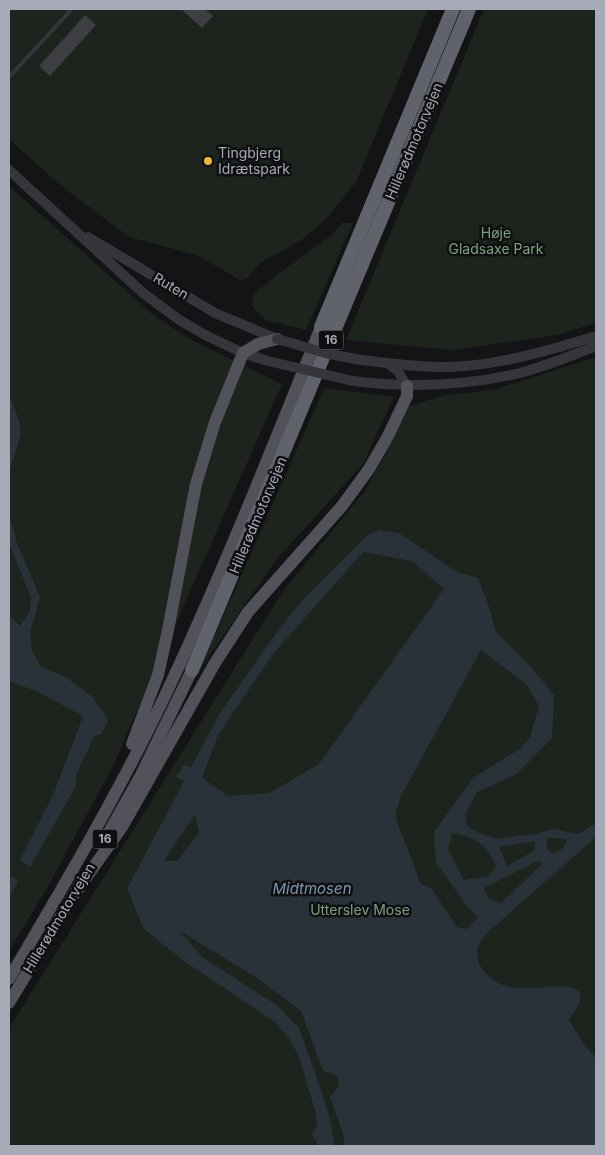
<svg xmlns="http://www.w3.org/2000/svg" width="605" height="1155" viewBox="0 0 605 1155" font-family="Inter,sans-serif">
	<style>
		.green { fill: #1c241d }
		.water { fill: #2a3239; fill-rule: evenodd }
		.building { fill: #3e3f43; stroke: #2e2e32 }
		.lines { fill: none; stroke-linecap: round; stroke-linejoin: round }
		.service { stroke: #35363b; stroke-width: 4 }
		.tertiary { stroke: #35363b; stroke-width: 10 }
		.primary { stroke: #51525a; stroke-width: 12 }
		.motorway { stroke: #61636c; stroke-width: 14 }
		.tertiary-bridge { stroke: #35363b; stroke-width: 10 }
		.poi-dot { fill: #f1b931; stroke: #0f0f11; stroke-width: 2 }
		.labels { text-anchor: middle; stroke-width: 5; stroke-linejoin: round; paint-order: stroke }
		.shield { fill: #0f0f11; stroke: #797c84; stroke-width: 1 }
		.shield-label { font-size: 12px; font-weight: bold; fill: #a6aab6 }
		.street-label { font-size: 14px; fill: #a6aab6; stroke: #0f0f11 }
		.poi-label { font-size: 14px; fill: #a6aab6; stroke: #0f0f11; text-anchor: start }
		.park-label { font-size: 14px; fill: #7da181; stroke: #0f0f11 }
		.water-label { font-size: 15px; font-style: italic; fill: #7d96b1; stroke: #0f0f11 }
	</style>
	<rect width="100%" height="100%" fill="#141416"/>
	<!-- green -->
	<g class="green">
		<polygon points="9,9 428,9 356,182 327,218 303,239 259,264 247,279 240,280 199,256 129,237 60,185 9,139"/>
		<polygon points="484,9 596,9 596,323 557,335 453,350 346,340"/>
		<polygon points="9,186 152,314 191,340 282,384 111,770 46,890 9,951"/>
		<polygon points="342,223 353,223 306,330 265,320 252,306 254,294 280,272 332,235"/>
		<polygon points="596,357 596,1146 9,1146 9,1028 283,591 364,492 384,457 409,406 445,395 493,390"/>
		<polygon points="324,388 394,397 363,464 276,560 200,669"/>
	</g>
	<!-- water -->
	<g class="water">
		<polygon points="9,394 19,420 21,435 9,472"/>
		<polygon points="9,513 17,543 40,597 30,633 32,651 41,667 64,676 92,696 108,720 101,735 95,735 77,772 75,788 30,867 20,860 54,793 83,716 36,691 9,681 9,615 20,626 30,611 31,597 9,544"/>
		<path d="M380,530L399,533L457,572L478,578L488,604L496,632L530,666L554,695L552,738L517,774L477,792L465,814L467,826L479,833L498,839L534,834L553,829L579,834L596,823V837L490,930C479,942 472,952 481,967C507,1008 560,974 580,992C583,1004 574,1011 569,1020L583,1043L596,1058V1146H343L344,1137L330,1097L339,1086L337,1076L323,1071L301,1011L257,978L180,931L201,956L262,996L276,1004L299,1028L321,1090L331,1123L334,1146H319L312,1135L317,1125L316,1114L299,1057L289,1038L275,1022L184,961L144,929L127,889L184,781L176,777L184,765L191,767L220,713L275,635L298,605L369,534ZM363,552L412,561L444,589L319,764L270,793L228,796L202,778L218,735L273,654ZM481,650L527,685L539,706L530,737L521,748L473,778L434,832L436,862L466,905L478,917L467,929L457,927L432,889L421,884L396,819V811L401,796ZM195,814L199,833L177,861H164ZM452,833C473,835 490,847 496,867L489,876L464,880L448,849ZM547,838H558L567,840L562,849L553,854L547,848ZM535,841V850L507,866L499,847ZM539,860L542,864L501,903L488,898L484,888Z"/>
		<polygon points="12,876 18,882 9,897 9,879"/>
	</g>
	<!-- building -->
	<g class="building">
		<polygon points="181,9 205,9 213,16 202,28"/>
		<polygon points="85,15 96,25 50,76 39,66"/>
	</g>
	<g class="lines">
		<!-- service -->
		<polyline class="service" points="9,77 72,9"/>
		<!-- tertiary -->
		<g class="tertiary">
			<polyline points="9,170 143,293 178,319 205,335 243,353 268,361"/>
			<polyline points="88,237 215,313 277,339"/>
			<path d="M361,360C395,364 431,369 465,366C510,362 554,349 596,336"/>
			<polyline points="389,364 398,371 407,386"/>
			<path d="M353,381C409,388 465,386 520,373C546,366 571,356 596,346"/>
		</g>
		<!-- primary -->
		<g class="primary">
			<polyline points="132,744 158,675 168,630 196,484 215,422 243,353 258,344 277,339"/>
			<polyline points="104,841 140,777 192,670"/>
			<polyline points="78,889 122,827 215,663 248,612 342,506 369,469 388,436 407,396 407,386"/>
			<path d="M9,979C63,887 118,794 164,698C221,577 271,451 321,327"/>
			<polyline points="9,1003 81,883"/>
		</g>
		<!-- motorway -->
		<g class="motorway">
			<polyline points="321,327 453,9"/>
			<polyline points="192,670 469,9"/>
		</g>
		<!-- tertiary-bridge -->
		<g class="tertiary-bridge">
			<polyline points="277,339 329,354 361,360"/>
			<polyline points="268,361 353,381"/>
		</g>
	</g>
	<!-- markers -->
	<circle class="poi-dot" cx="208" cy="161" r="5"/>
	<g class="labels">
		<!-- shield labels -->
		<g class="shield">
			<rect x="318.5" y="330.5" width="25" height="19" rx="4"/>
			<rect x="92.5" y="829.5" width="25" height="19" rx="4"/>
		</g>
		<g class="shield-label">
			<text x="331" y="344">16</text>
			<text x="105" y="843">16</text>
		</g>
		<!-- street labels -->
		<g class="street-label">
			<text transform="translate(414 141) rotate(-67)" y="5">Hillerødmotorvejen</text>
			<text transform="translate(171 286) rotate(31)" y="5">Ruten</text>
			<text transform="translate(258 515) rotate(-67)" y="5">Hillerødmotorvejen</text>
			<text transform="translate(59 918) rotate(-59)" y="5">Hillerødmotorvejen</text>
		</g>
		<!-- poi labels -->
		<g class="poi-label">
			<text x="218" y="158">Tingbjerg<tspan x="218" dy="16">Idrætspark</tspan></text>
		</g>
		<!-- park labels -->
		<g class="park-label">
			<text x="496" y="238">Høje<tspan x="496" dy="16">Gladsaxe Park</tspan></text>
			<text x="360" y="915">Utterslev Mose</text>
		</g>
		<!-- water labels -->
		<g class="water-label">
			<text x="312" y="894">Midtmosen</text>
		</g>
	</g>
	<!-- border -->
	<rect width="605" height="1155" fill="none" stroke="#a6aab6" stroke-width="20"/>
</svg>
